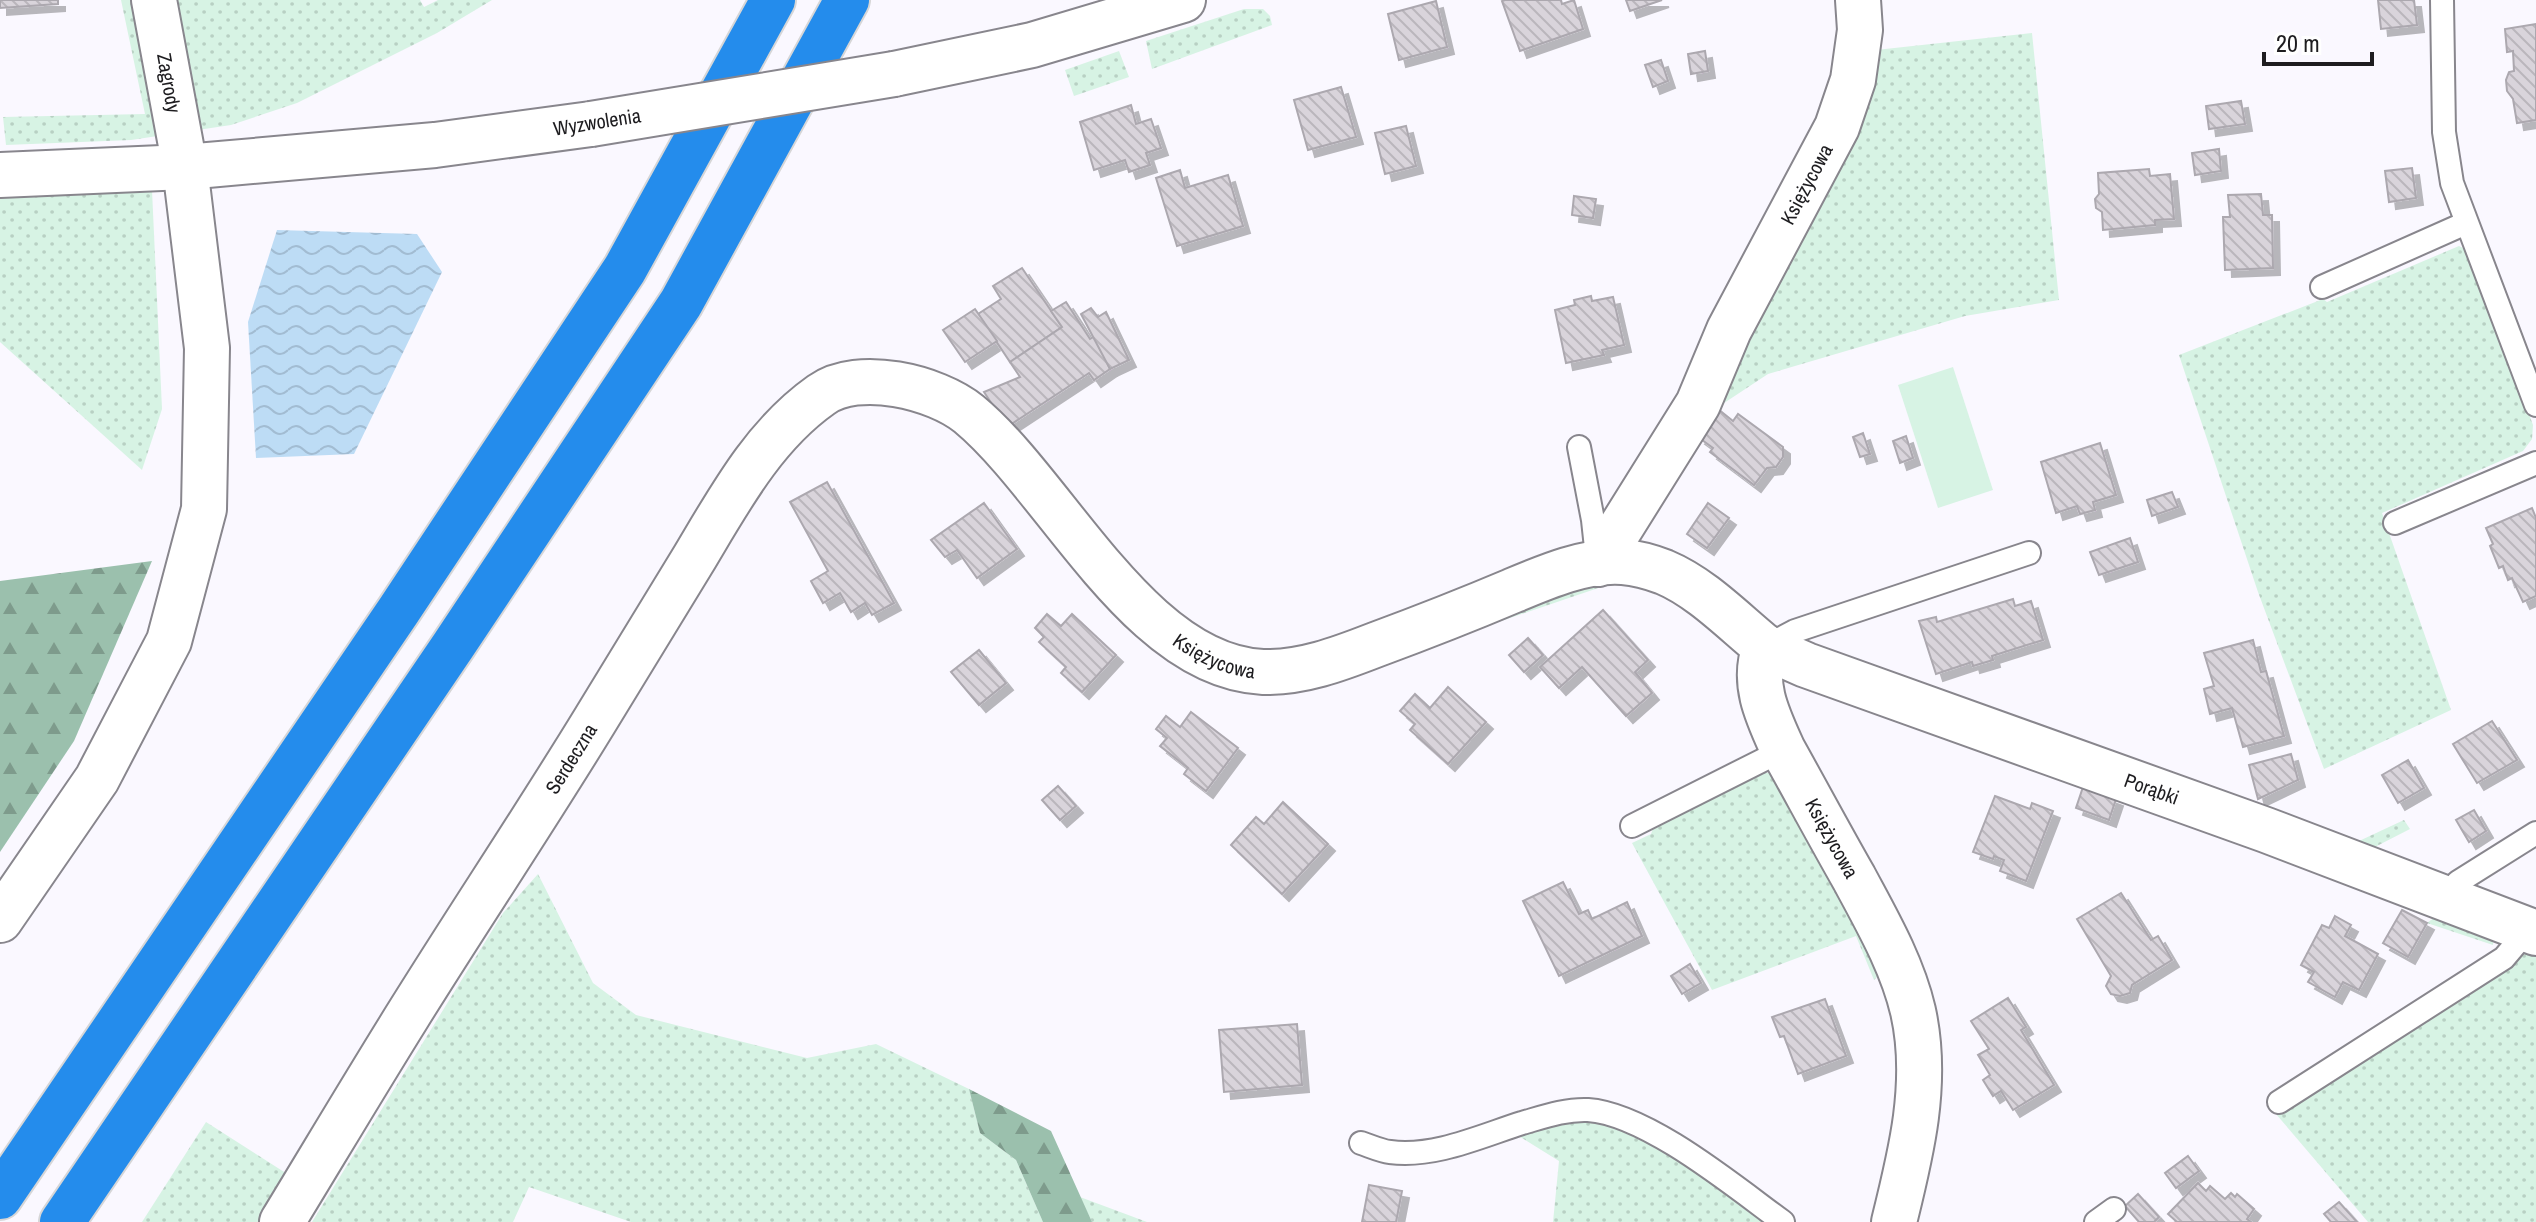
<svg xmlns="http://www.w3.org/2000/svg" width="2536" height="1222" viewBox="0 0 2536 1222" font-family="'Archivo Narrow',sans-serif">
	<style>
		.green { fill: url(#green-dots) }
		.forest { fill: url(#forest-firs) }
		.pitch { fill: #d7f3e4 }
		.water { fill: url(#water-waves) }
		.building { fill: url(#building-back-hatch); stroke: #aca8af; stroke-width: 2; filter: url(#shadow) }
		.lines { fill: none; stroke-linecap: round; stroke-linejoin: round }
		.service-casing { stroke: #88868d; stroke-width: 26 }
		.minor-casing { stroke: #88868d; stroke-width: 48 }
		.tertiary-casing { stroke: #88868d; stroke-width: 48 }
		.motorway-casing { stroke: #d6d6d7; stroke-width: 48 }
		.service { stroke: #fff; stroke-width: 22 }
		.minor { stroke: #fff; stroke-width: 44 }
		.tertiary { stroke: #fff; stroke-width: 44 }
		.motorway { stroke: #248cec; stroke-width: 44 }
		.tertiary-bridge-casing { stroke: #88868d; stroke-width: 48; stroke-linecap: butt }
		.tertiary-bridge { stroke: #fff; stroke-width: 44 }
		.labels { text-anchor: middle; stroke-width: 7; stroke-linejoin: round; paint-order: stroke }
		.street-label { font-size: 20px; fill: #1e1d20; stroke: #fff }
	</style>
	<defs>
		<pattern id="green-dots" width="8" height="8" patternUnits="userSpaceOnUse" patternTransform="scale(2)"><rect width="8" height="8" fill="#d7f3e4"/><path d="M2 2h.1M6 6h.1" fill="none" stroke="#b8d0c3" stroke-width="1.8" stroke-linecap="round"/></pattern>
		<pattern id="forest-firs" width="22" height="20" patternUnits="userSpaceOnUse" patternTransform="scale(2)"><rect width="22" height="20" fill="#9bc0ad"/><path d="M5 1l3.5 6h-7zM16 11l3.5 6h-7z" fill="#7e9b8c"/></pattern>
		<pattern id="water-waves" width="16" height="10" patternUnits="userSpaceOnUse" patternTransform="scale(2)"><rect width="16" height="10" fill="#bddcf5"/><path d="M0 5q4-4 8 0t8 0" fill="none" stroke="#a2bcd2"/></pattern>
		<pattern id="building-back-hatch" width="6" height="6" patternUnits="userSpaceOnUse" patternTransform="scale(2)"><rect width="6" height="6" fill="#d9d4db"/><path d="M-1 5l2 2M0 0l6 6M5-1l2 2" fill="none" stroke="#bab6bc"/></pattern>
		<filter id="shadow"><feDropShadow dx="7" dy="7" stdDeviation="0" flood-color="#0004"/></filter>
	</defs>
	<rect width="100%" height="100%" fill="#faf8ff"/>
	<!-- green -->
	<g class="green">
		<polygon points="121,0 420,0 424,7 438,0 492,0 437,33 297,103 231,125 131,140 6,145 3,117 145,114"/>
		<polygon points="1244,9 1263,9 1270,16 1272,25 1152,69 1146,41"/>
		<polygon points="2032,33 2059,300 1965,316 1768,374 1712,411 1876,50"/>
		<polygon points="1119,51 1129,77 1074,96 1065,70"/>
		<polygon points="152,190 162,409 142,470 0,342 0,197"/>
		<polygon points="2459,246 2465,249 2471,258 2533,425 2532,439 2523,451 2382,513 2451,710 2324,769 2258,592 2179,355 2323,299 2327,302"/>
		<polygon points="1610,576 1651,588 1610,584 1475,630 1472,620"/>
		<polygon points="1759,773 1772,773 1883,971 1874,980 1856,936 1712,990 1632,843 1651,834 1655,823"/>
		<polygon points="2256,803 2359,841 2404,820 2410,829 2369,850 2245,807"/>
		<polygon points="538,874 593,983 636,1015 807,1058 876,1044 969,1089 980,1133 1016,1160 1043,1222 631,1222 529,1187 513,1222 312,1222 503,913"/>
		<polygon points="2443,911 2494,929 2493,945 2427,923"/>
		<polygon points="2536,947 2536,1222 2368,1222 2276,1114"/>
		<polygon points="1578,1118 1605,1120 1658,1144 1767,1222 1553,1222 1559,1161 1514,1133"/>
		<polygon points="206,1122 292,1177 262,1222 142,1222"/>
		<polygon points="1080,1197 1147,1222 1092,1222"/>
	</g>
	<!-- forest -->
	<g class="forest">
		<polygon points="152,561 74,741 0,852 0,581"/>
		<polygon points="969,1089 1051,1131 1092,1222 1043,1222 1016,1160 980,1133"/>
	</g>
	<!-- pitch -->
	<polygon class="pitch" points="1953,367 1993,490 1938,508 1898,385"/>
	<!-- water -->
	<polygon class="water" points="277,230 417,234 442,272 354,454 256,458 248,322"/>
	<!-- building -->
	<g class="building">
		<polygon points="0,0 58,0 58,4 0,8"/>
		<polygon points="1505,0 1561,0 1562,4 1574,0 1583,29 1520,51 1502,1"/>
		<polygon points="1626,0 1662,0 1630,11"/>
		<polygon points="2378,0 2414,0 2417,25 2381,29"/>
		<polygon points="1436,1 1447,47 1399,60 1388,14"/>
		<polygon points="2536,24 2536,120 2517,123 2513,99 2507,91 2506,80 2509,72 2514,71 2513,51 2507,52 2505,29"/>
		<polygon points="1705,51 1708,71 1691,74 1688,54"/>
		<polygon points="1661,60 1668,81 1653,87 1645,65"/>
		<polygon points="1341,87 1356,137 1308,150 1294,100"/>
		<polygon points="2241,101 2245,124 2209,129 2206,106"/>
		<polygon points="1131,105 1136,124 1151,119 1161,148 1146,153 1150,165 1129,172 1125,160 1094,170 1080,122"/>
		<polygon points="1406,126 1416,166 1385,174 1375,133"/>
		<polygon points="2219,149 2221,171 2195,175 2192,153"/>
		<polygon points="2412,168 2416,198 2389,202 2385,171"/>
		<polygon points="2149,169 2150,176 2170,174 2174,219 2155,220 2155,225 2103,230 2102,212 2096,208 2095,199 2099,194 2098,173"/>
		<polygon points="1180,170 1185,188 1228,175 1243,226 1177,246 1156,178"/>
		<polygon points="2261,194 2263,215 2272,215 2273,268 2225,270 2223,217 2230,217 2228,195"/>
		<polygon points="1574,196 1596,199 1593,218 1572,215"/>
		<polygon points="1022,268 1062,327 1010,362 978,314 1001,299 993,286"/>
		<polygon points="1591,296 1592,301 1613,297 1624,345 1602,350 1604,355 1566,363 1555,310 1575,305 1574,300"/>
		<polygon points="1066,302 1090,339 1095,336 1110,369 1094,380 1089,373 1007,427 984,392 1020,377 1010,362 1062,327 1051,311"/>
		<polygon points="1091,308 1098,317 1106,312 1129,360 1110,369 1081,314"/>
		<polygon points="975,309 997,341 965,362 943,330"/>
		<polygon points="1718,409 1733,421 1738,414 1783,447 1783,457 1776,467 1767,468 1754,485 1710,452 1713,448 1698,437"/>
		<polygon points="1863,433 1870,454 1860,457 1853,437"/>
		<polygon points="1906,436 1913,458 1900,463 1893,441"/>
		<polygon points="2100,443 2116,495 2093,502 2095,510 2080,514 2077,506 2056,513 2041,462"/>
		<polygon points="827,482 894,603 872,615 865,603 851,612 840,593 823,603 811,581 828,571 790,502"/>
		<polygon points="2172,492 2178,507 2152,516 2147,500"/>
		<polygon points="984,503 1017,549 977,578 957,550 945,557 931,540"/>
		<polygon points="1708,503 1729,518 1707,548 1687,534"/>
		<polygon points="2532,508 2536,518 2536,596 2523,602 2512,578 2508,580 2503,566 2499,568 2490,546 2493,544 2486,528"/>
		<polygon points="2130,538 2138,562 2099,575 2090,552"/>
		<polygon points="2013,599 2015,606 2031,601 2043,640 1992,656 1993,660 1973,666 1972,662 1936,674 1919,621 1936,617 1937,622"/>
		<polygon points="1603,610 1648,660 1635,672 1652,693 1626,716 1582,667 1559,688 1540,667"/>
		<polygon points="1047,614 1061,626 1072,614 1116,655 1082,692 1061,673 1066,667 1039,642 1044,637 1035,628"/>
		<polygon points="1528,638 1543,655 1524,672 1509,655"/>
		<polygon points="2253,640 2261,672 2266,671 2284,736 2243,747 2232,708 2210,714 2204,689 2214,686 2204,653"/>
		<polygon points="979,650 1006,683 979,705 951,672"/>
		<polygon points="1448,687 1486,722 1448,764 1410,730 1415,724 1400,711 1415,694 1430,708"/>
		<polygon points="1191,712 1238,748 1206,791 1184,774 1188,768 1160,746 1167,738 1156,729 1166,716 1180,727"/>
		<polygon points="2492,721 2517,760 2477,783 2453,744"/>
		<polygon points="2291,754 2298,780 2258,799 2249,765"/>
		<polygon points="2408,760 2424,788 2398,803 2382,775"/>
		<polygon points="1058,786 1076,806 1060,820 1042,800"/>
		<polygon points="2083,787 2116,799 2109,820 2076,808"/>
		<polygon points="1995,796 2030,809 2032,803 2053,811 2026,881 2000,871 2004,860 1994,856 1993,859 1973,852"/>
		<polygon points="1283,802 1328,844 1282,894 1231,845 1256,817 1264,824"/>
		<polygon points="2474,810 2486,831 2469,842 2456,820"/>
		<polygon points="1563,882 1579,914 1588,910 1592,919 1627,902 1642,936 1559,976 1523,901"/>
		<polygon points="2121,893 2151,940 2158,936 2172,960 2132,985 2130,993 2120,996 2111,994 2106,986 2111,976 2077,919"/>
		<polygon points="2402,910 2427,923 2408,957 2383,943"/>
		<polygon points="2335,916 2351,925 2345,936 2378,954 2359,990 2343,982 2335,997 2308,982 2314,972 2301,965 2322,925 2329,928"/>
		<polygon points="1690,964 1701,983 1682,994 1671,976"/>
		<polygon points="2008,998 2026,1027 2021,1030 2054,1085 2013,1110 2001,1091 1993,1096 1983,1080 1990,1075 1978,1055 1989,1049 1971,1021"/>
		<polygon points="1825,999 1846,1056 1798,1074 1784,1036 1780,1037 1772,1017"/>
		<polygon points="1297,1024 1302,1085 1224,1092 1219,1030"/>
		<polygon points="2188,1156 2199,1171 2176,1188 2165,1173"/>
		<polygon points="2198,1183 2206,1191 2210,1186 2225,1199 2231,1193 2235,1197 2237,1194 2254,1209 2247,1219 2251,1222 2177,1222 2168,1214"/>
		<polygon points="1369,1185 1402,1191 1396,1222 1362,1222"/>
		<polygon points="2138,1194 2159,1217 2154,1222 2139,1222 2125,1206"/>
		<polygon points="2339,1202 2357,1222 2331,1222 2324,1214"/>
	</g>
	<g class="lines">
		<!-- service casing -->
		<g class="service-casing">
			<g id="service">
				<polyline points="2442,0 2444,132 2452,183 2536,405"/>
				<polyline points="2322,287 2466,223"/>
				<polyline points="1579,447 1593,520 1597,557"/>
				<polyline points="2395,523 2536,463"/>
				<polyline points="1765,647 1795,631 2029,553"/>
				<polyline points="1632,826 1783,750"/>
				<polyline points="2445,899 2458,882 2536,833"/>
				<polyline points="2279,1102 2504,958 2515,945 2523,928"/>
				<path d="M1361,1143C1370,1146 1381,1151 1390,1152C1434,1158 1481,1136 1522,1123C1543,1117 1565,1109 1588,1110C1647,1114 1735,1187 1783,1222"/>
				<polyline points="2096,1222 2114,1209"/>
			</g>
		</g>
		<!-- minor casing -->
		<g class="minor-casing">
			<g id="minor">
				<path id="s1" d="M1598,564L1698,404L1729,330L1837,127L1853,80L1860,30L1858,0"/>
				<path id="s2" d="M1765,647L1806,665L2266,830L2536,933"/>
				<polyline points="0,920 97,779 169,641 204,509 207,348 185,167 154,0"/>
				<path id="s3" d="M282,1222C324,1153 365,1084 408,1015C469,917 534,820 594,722C627,668 660,614 693,560C729,500 763,436 821,395C858,368 936,387 969,414C1056,486 1140,667 1263,672C1302,673 1339,659 1375,645C1421,628 1467,610 1512,591C1545,577 1587,559 1623,562C1637,563 1651,567 1664,572C1702,588 1733,621 1765,647C1751,683 1768,717 1783,750C1807,793 1830,836 1854,878C1877,921 1902,964 1913,1011C1929,1082 1911,1154 1894,1222"/>
			</g>
		</g>
		<!-- tertiary casing -->
		<g class="tertiary-casing">
			<g id="tertiary">
				<polyline points="894,74 1032,45 1183,0"/>
				<polyline points="0,175 185,167 435,145 591,124"/>
			</g>
		</g>
		<!-- motorway casing -->
		<g class="motorway-casing">
			<g id="motorway">
				<polyline points="0,1197 399,610 625,269 773,0"/>
				<polyline points="62,1222 453,646 681,303 847,0"/>
			</g>
		</g>
		<!-- service -->
		<use href="#service" class="service"/>
		<!-- minor -->
		<use href="#minor" class="minor"/>
		<!-- tertiary -->
		<use href="#tertiary" class="tertiary"/>
		<!-- motorway -->
		<use href="#motorway" class="motorway"/>
		<!-- tertiary-bridge casing -->
		<g class="tertiary-bridge-casing">
			<polyline id="tertiary-bridge" points="591,124 894,74"/>
		</g>
		<!-- tertiary-bridge -->
		<use href="#tertiary-bridge" class="tertiary-bridge"/>
	</g>
	<g class="labels">
		<!-- street labels -->
		<g class="street-label">
			<text transform="translate(169 83) rotate(80)" y="7">Zagrody</text>
			<text transform="translate(597 122) rotate(-9)" y="7">Wyzwolenia</text>
			<text dy="7" stroke="none"><textPath href="#s1" startOffset="434">Księżycowa</textPath></text>
			<text dy="7" stroke="none"><textPath href="#s3" startOffset="1496">Księżycowa</textPath></text>
			<text dy="7" stroke="none"><textPath href="#s3" startOffset="546">Serdeczna</textPath></text>
			<text dy="7" stroke="none"><textPath href="#s2" startOffset="412">Porąbki</textPath></text>
			<text dy="7" stroke="none"><textPath href="#s3" startOffset="2304">Księżycowa</textPath></text>
		</g>
	</g>
	<!-- scale -->
	<path d="M2264 52v12h108v-12" fill="none" stroke="#1e1d20" stroke-width="4"/>
	<text x="2276" y="52" font-size="24" fill="#1e1d20" stroke="#ffffff" stroke-width="6" paint-order="stroke">20 m</text>
</svg>
